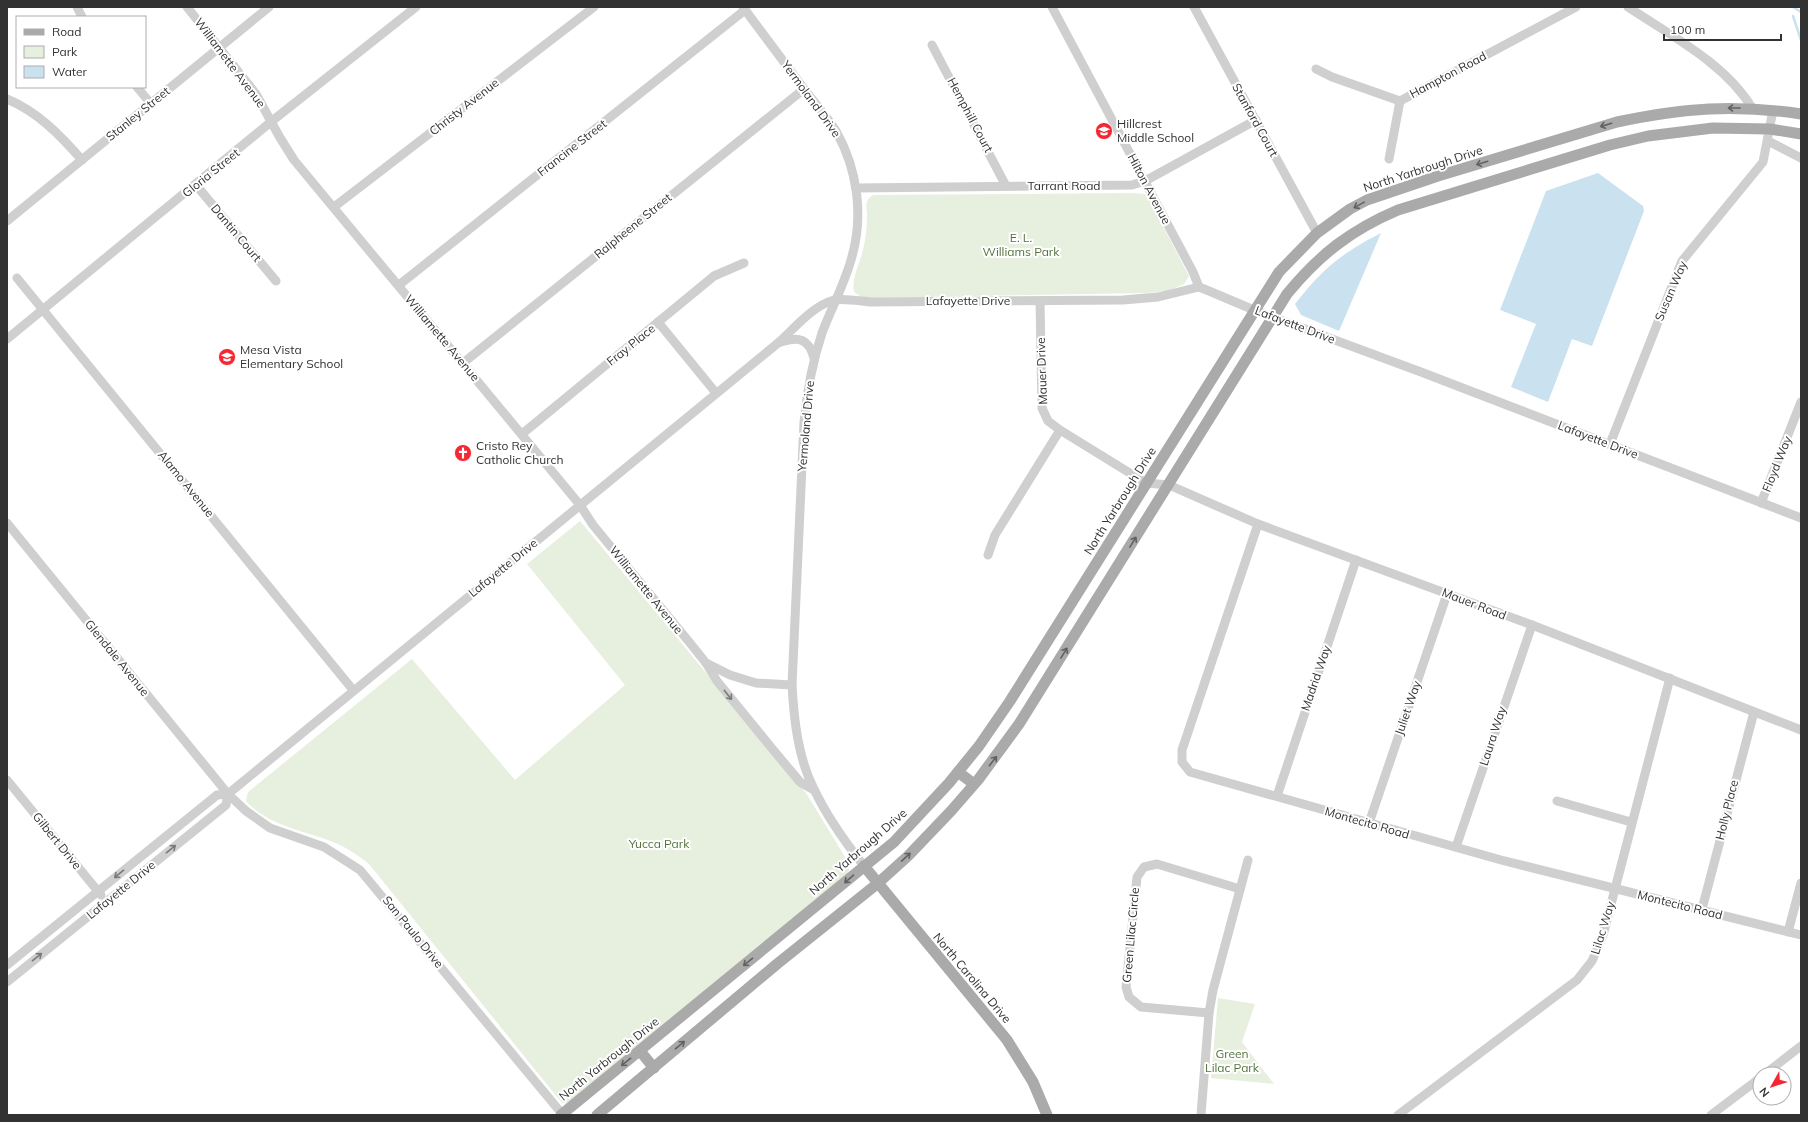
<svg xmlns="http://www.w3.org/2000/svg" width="1808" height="1122" viewBox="0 0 1808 1122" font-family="Mulish,sans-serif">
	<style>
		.green { fill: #e7efdf }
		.water { fill: #cae1f0 }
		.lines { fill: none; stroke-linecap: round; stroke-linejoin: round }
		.stream { stroke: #cae1f0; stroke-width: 2.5 }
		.minor { stroke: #cfcfcf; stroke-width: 9 }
		.major { stroke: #aaa; stroke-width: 11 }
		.oneway { stroke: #626262 }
		.oneway2 { stroke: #797979 }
		.labels { text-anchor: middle; stroke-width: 4; stroke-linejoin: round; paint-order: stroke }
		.street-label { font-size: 12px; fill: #323232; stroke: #fff }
		.poi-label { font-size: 12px; fill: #323232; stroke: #fff; text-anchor: start }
		.park-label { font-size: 12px; fill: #53723a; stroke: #fff }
	</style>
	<rect width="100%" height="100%" fill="#fff"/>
	<!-- green -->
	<g class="green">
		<path d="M1132,193L1146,194L1189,276L1184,284L1168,291L1146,293L863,298L854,292C851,279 860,263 863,250C866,238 867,226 867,213C866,205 865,200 873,195Z"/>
		<path d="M580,521L806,793L850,865L848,874L571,1102L562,1103L369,864C360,857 350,850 340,845C307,830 272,829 246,801L248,792L412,659L515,780L625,685L527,564Z"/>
		<polygon points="1218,998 1255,1004 1242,1042 1274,1084 1211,1078"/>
	</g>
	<!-- water -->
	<g class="water">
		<polygon points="1598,173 1643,206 1644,211 1592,346 1572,339 1548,402 1511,387 1536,324 1500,310 1546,191"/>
		<path d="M1381,233L1339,331L1301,315L1295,304C1322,269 1342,253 1381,233Z"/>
	</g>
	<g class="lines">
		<!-- stream -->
		<g class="stream">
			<polyline points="1793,7 1801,12"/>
			<polyline points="1793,16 1801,40"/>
		</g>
		<!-- minor -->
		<g class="minor">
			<polyline points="77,7 82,17"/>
			<polyline points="187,7 256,94 279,136 294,160 580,505 593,525 690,643 706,663 717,681 770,746 800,782 814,790"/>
			<path d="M743,7C762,33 782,59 801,85C812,100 826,115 836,131C858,170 864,217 851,260C844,285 831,309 822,333C812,363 807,392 804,422L792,685C794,720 798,758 814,789C827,817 845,842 864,866"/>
			<polyline points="1052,7 1193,272 1199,287"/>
			<polyline points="1194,7 1317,233"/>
			<path d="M1628,7C1670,35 1726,64 1752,108"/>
			<polyline points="932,45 1006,186"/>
			<polyline points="1316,69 1332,77 1400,101 1576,7"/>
			<polyline points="137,87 151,104"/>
			<path d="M7,99C38,112 60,135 82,160"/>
			<polyline points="1768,141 1801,158"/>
			<polyline points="1389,159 1400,101"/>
			<polyline points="196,185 276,281"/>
			<polyline points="856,188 1132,185 1145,181 1256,120"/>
			<polyline points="334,207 594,7"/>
			<polyline points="7,221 269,7"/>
			<polyline points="17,278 353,690"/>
			<polyline points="399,285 745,10"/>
			<polyline points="1040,301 1042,408 1048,421 1060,430 1146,483 1169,485 1258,524 1532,625 1801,730"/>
			<polyline points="658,322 716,393"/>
			<polyline points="7,339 272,121 416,7"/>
			<path d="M781,342C799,336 809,339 814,358"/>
			<polyline points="463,363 804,89"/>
			<polyline points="522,434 714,276 744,263"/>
			<polyline points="1610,444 1682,261 1763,162 1773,110"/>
			<polyline points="1761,503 1801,402"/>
			<polyline points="7,523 228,794 246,811 270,828 324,847 360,870 563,1115"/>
			<polyline points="1258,524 1182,750 1182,762 1190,772 1501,860 1801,935"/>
			<polyline points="988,555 995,535 1060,430"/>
			<polyline points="706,663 730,675 756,683 792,685"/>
			<polyline points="7,780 101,895"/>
			<polyline points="1277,796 1356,560"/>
			<polyline points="1557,801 1631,822"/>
			<polyline points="1369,823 1447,594"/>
			<polyline points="1456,847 1532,625"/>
			<polyline points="1702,909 1754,712"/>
			<polyline points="1788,932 1801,883"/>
			<path d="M7,965L217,795L228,794L778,343C794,329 812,306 834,300C844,298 860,301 871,302L1123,300L1158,297L1199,287L1209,291L1254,310L1421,372L1801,518"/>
			<polyline points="7,982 226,805 228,794"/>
			<polyline points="1209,1013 1141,1007 1129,997 1126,987 1137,877 1144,867 1157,864 1240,889"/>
			<polyline points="1765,1074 1801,1046"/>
			<polyline points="1201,1115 1209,1013 1213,990 1248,860"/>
			<polyline points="1398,1115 1577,980 1592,961 1603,935 1670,678"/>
			<polyline points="1711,1115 1760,1078"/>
		</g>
		<!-- major -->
		<g class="major">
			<polyline points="958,772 974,784"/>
			<polyline points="864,866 1007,1040 1033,1082 1047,1115"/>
			<polyline points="640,1051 654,1068"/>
			<path d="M561,1115L894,842L949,783L979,746L1010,701L1279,272L1317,233L1350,209L1367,200L1438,176L1617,122C1684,108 1734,104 1801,114"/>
			<path d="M597,1115L777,964L877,884L908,856L951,811L978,780L1019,724L1287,294C1320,254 1351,230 1398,210L1610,145L1648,136L1713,128L1770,129L1801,134"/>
		</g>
	</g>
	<!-- one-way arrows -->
	<defs><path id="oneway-shaft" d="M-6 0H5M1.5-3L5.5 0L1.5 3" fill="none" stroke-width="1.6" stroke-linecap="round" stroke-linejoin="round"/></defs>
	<g class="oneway">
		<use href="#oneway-shaft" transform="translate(1734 108) rotate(180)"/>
		<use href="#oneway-shaft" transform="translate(1606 125) rotate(164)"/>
		<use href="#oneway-shaft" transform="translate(1482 163) rotate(163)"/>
		<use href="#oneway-shaft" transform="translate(1359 205) rotate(151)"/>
		<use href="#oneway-shaft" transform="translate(1133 542) rotate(-58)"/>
		<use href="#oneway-shaft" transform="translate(1064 653) rotate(-58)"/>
		<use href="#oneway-shaft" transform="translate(993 761) rotate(-52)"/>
		<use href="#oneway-shaft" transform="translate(906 857) rotate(-43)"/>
		<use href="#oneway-shaft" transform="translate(849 879) rotate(139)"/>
		<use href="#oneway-shaft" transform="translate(748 962) rotate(141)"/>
		<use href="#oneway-shaft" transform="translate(680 1045) rotate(-40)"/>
		<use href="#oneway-shaft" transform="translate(626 1062) rotate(141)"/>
	</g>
	<g class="oneway2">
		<use href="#oneway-shaft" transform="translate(728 695) rotate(51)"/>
		<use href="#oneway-shaft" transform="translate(171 849) rotate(-39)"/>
		<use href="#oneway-shaft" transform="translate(119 874) rotate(141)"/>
		<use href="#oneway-shaft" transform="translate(37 957) rotate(-39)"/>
	</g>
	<!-- icons -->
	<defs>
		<g id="school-disc" transform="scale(0.9)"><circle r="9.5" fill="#f52733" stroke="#fff"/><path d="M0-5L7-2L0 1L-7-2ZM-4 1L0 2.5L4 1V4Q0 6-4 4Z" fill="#fff"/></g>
		<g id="church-disc" transform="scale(0.9)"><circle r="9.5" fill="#f52733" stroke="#fff"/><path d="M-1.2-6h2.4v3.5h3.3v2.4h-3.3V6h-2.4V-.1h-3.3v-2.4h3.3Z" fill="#fff"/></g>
	</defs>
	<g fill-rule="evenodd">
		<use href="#school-disc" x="1104" y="131"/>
		<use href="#school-disc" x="227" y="357"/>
		<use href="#church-disc" x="463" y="453"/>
	</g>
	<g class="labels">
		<!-- street labels -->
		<g class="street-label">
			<text transform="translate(230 63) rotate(53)" y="4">Williamette Avenue</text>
			<text transform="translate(1448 75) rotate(-28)" y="4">Hampton Road</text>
			<text transform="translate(811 99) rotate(54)" y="4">Yermoland Drive</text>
			<text transform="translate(464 107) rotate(-38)" y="4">Christy Avenue</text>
			<text transform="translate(138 114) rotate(-39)" y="4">Stanley Street</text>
			<text transform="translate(970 115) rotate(62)" y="4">Hemphill Court</text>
			<text transform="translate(1255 120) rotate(61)" y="4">Stanford Court</text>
			<text transform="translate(572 148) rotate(-38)" y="4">Francine Street</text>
			<text transform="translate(1423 169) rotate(-18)" y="4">North Yarbrough Drive</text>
			<text transform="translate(211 173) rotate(-39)" y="4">Gloria Street</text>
			<text x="1064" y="190">Tarrant Road</text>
			<text transform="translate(1149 189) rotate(62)" y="4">Hilton Avenue</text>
			<text transform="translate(633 226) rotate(-39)" y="4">Ralpheene Street</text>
			<text transform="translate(236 233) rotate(50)" y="4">Dantin Court</text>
			<text transform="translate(1671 291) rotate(-67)" y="4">Susan Way</text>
			<text x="968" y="305">Lafayette Drive</text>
			<text transform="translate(1295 325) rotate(21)" y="4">Lafayette Drive</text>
			<text transform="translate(442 338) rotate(50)" y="4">Williamette Avenue</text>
			<text transform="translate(631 345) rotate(-39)" y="4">Fray Place</text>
			<text transform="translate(1042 371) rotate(-92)" y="4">Mauer Drive</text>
			<text transform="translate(806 426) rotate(-85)" y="4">Yermoland Drive</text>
			<text transform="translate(1598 440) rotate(21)" y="4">Lafayette Drive</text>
			<text transform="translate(1777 464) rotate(-68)" y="4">Floyd Way</text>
			<text transform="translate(186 484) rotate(51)" y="4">Alamo Avenue</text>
			<text transform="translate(1120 501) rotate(-58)" y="4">North Yarbrough Drive</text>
			<text transform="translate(503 568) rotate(-39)" y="4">Lafayette Drive</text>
			<text transform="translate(646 590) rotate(51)" y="4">Williamette Avenue</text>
			<text transform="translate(1474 604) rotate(21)" y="4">Mauer Road</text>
			<text transform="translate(117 658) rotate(51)" y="4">Glendale Avenue</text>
			<text transform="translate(1316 678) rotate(-71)" y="4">Madrid Way</text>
			<text transform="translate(1408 708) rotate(-71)" y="4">Juliet Way</text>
			<text transform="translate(1493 736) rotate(-72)" y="4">Laura Way</text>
			<text transform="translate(1727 810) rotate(-76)" y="4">Holly Place</text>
			<text transform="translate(1367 823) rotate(16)" y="4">Montecito Road</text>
			<text transform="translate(57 841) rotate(51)" y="4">Gilbert Drive</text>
			<text transform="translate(858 852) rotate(-41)" y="4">North Yarbrough Drive</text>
			<text transform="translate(121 890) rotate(-39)" y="4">Lafayette Drive</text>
			<text transform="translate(1680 905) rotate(14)" y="4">Montecito Road</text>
			<text transform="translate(1603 928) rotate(-73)" y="4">Lilac Way</text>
			<text transform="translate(413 932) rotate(51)" y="4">San Paulo Drive</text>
			<text transform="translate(1131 935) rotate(-85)" y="4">Green Lilac Circle</text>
			<text transform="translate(972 978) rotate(50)" y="4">North Carolina Drive</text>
			<text transform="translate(609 1059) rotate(-39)" y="4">North Yarbrough Drive</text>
		</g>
		<!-- poi labels -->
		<g class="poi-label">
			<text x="1117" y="128">Hillcrest<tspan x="1117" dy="14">Middle School</tspan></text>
			<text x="240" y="354">Mesa Vista<tspan x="240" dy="14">Elementary School</tspan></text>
			<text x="476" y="450">Cristo Rey<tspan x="476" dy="14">Catholic Church</tspan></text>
		</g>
		<!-- park labels -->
		<g class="park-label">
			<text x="1021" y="242">E. L.<tspan x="1021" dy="14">Williams Park</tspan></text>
			<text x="659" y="848">Yucca Park</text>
			<text x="1232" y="1058">Green<tspan x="1232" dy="14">Lilac Park</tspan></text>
		</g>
	</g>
	<!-- border -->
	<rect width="1808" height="1122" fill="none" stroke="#323232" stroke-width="16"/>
	<!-- legend -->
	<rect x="16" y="16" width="130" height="72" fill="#ffffff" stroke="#adadad"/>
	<rect x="24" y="29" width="20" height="6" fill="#aaaaaa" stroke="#adadad"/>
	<text x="52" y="36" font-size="12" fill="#323232">Road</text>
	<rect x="24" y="46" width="20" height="12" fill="#e7efdf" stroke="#adadad"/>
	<text x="52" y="56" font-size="12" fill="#323232">Park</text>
	<rect x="24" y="66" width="20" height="12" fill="#cae1f0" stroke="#adadad"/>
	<text x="52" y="76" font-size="12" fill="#323232">Water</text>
	<!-- north arrow -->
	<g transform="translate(1772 1086) rotate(231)"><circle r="19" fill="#ffffff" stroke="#adadad"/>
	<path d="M0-3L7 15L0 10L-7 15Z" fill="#f52733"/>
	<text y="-6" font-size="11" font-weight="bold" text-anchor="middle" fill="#323232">N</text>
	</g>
	<!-- scale -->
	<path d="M1664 34v6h117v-6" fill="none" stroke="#323232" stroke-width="2"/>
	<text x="1670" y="34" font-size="12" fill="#323232" stroke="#ffffff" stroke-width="3" paint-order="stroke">100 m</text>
</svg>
